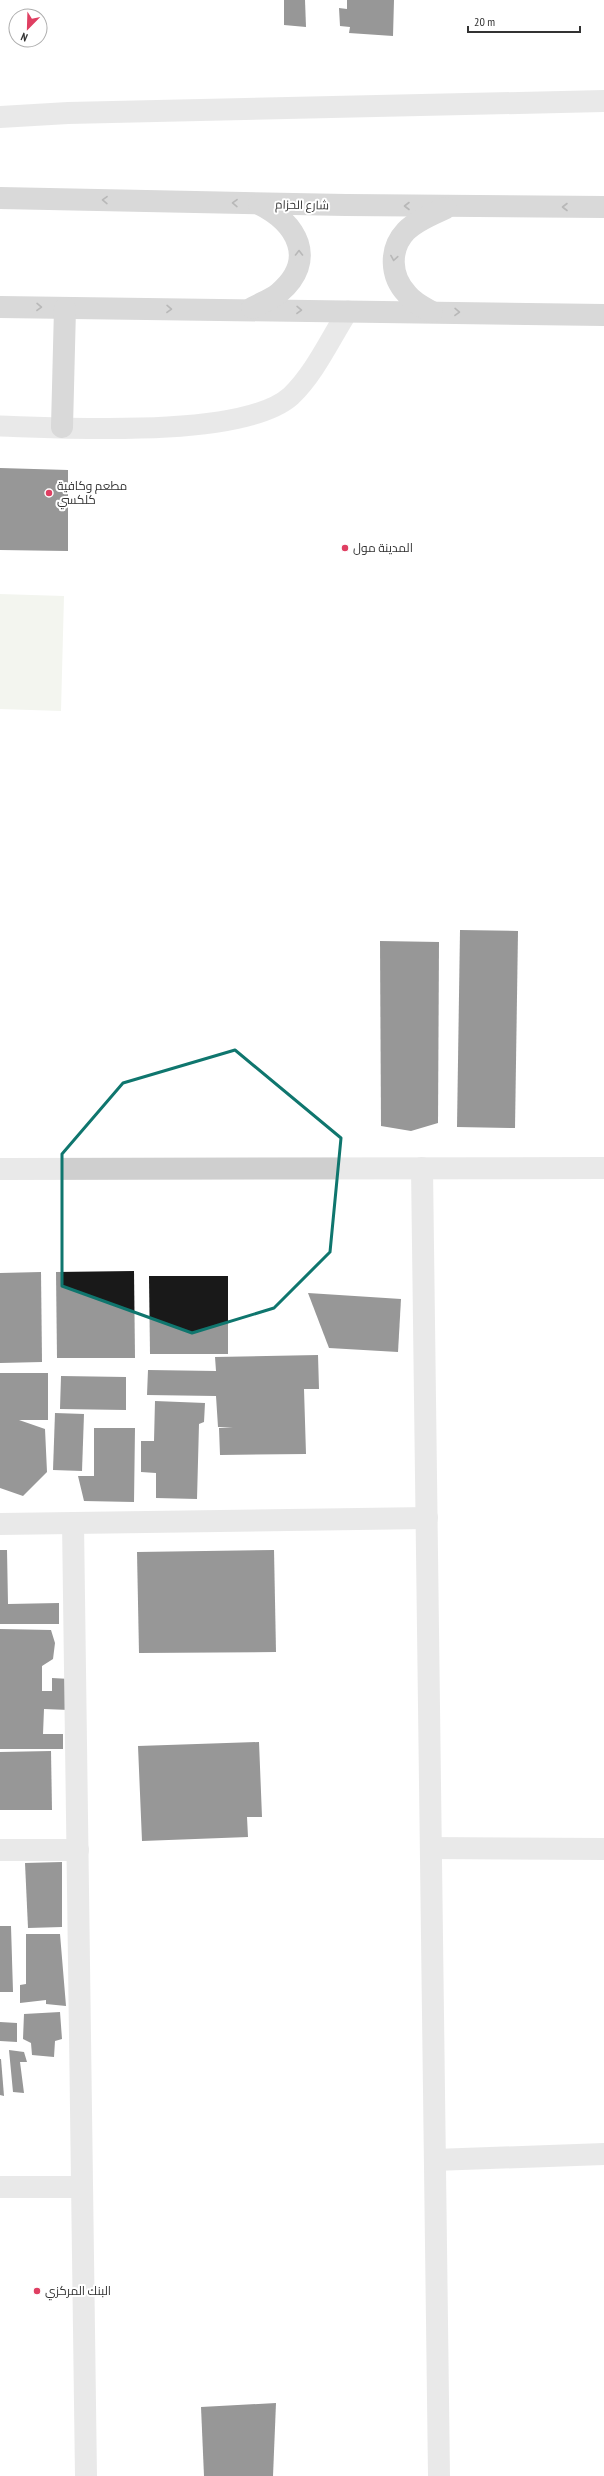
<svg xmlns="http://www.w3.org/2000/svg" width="604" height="2476" viewBox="0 0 604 2476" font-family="'PT Sans Narrow',Cairo,sans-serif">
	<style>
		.green { fill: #e4e9dc }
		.building { fill: #191919 }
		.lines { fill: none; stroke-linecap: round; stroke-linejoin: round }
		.lane { stroke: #cfcfcf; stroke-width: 21 }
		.street { stroke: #cfcfcf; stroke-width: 22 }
		.primary { stroke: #aaa; stroke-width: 22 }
		.oneway { stroke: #626262 }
		.marked { fill: none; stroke: #0f766e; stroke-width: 3; stroke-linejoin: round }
		.poi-dot { fill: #df3f62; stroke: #fff; stroke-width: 1.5 }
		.labels { text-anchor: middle; stroke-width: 4; stroke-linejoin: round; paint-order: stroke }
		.street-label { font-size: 12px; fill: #323232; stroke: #fff }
		.poi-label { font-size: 12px; fill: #323232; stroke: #fff; text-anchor: start }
	</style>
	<rect width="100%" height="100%" fill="#fff"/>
	<!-- green -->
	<polygon class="green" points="0,594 64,596 61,711 0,709"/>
	<!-- building -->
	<g class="building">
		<polygon points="284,0 305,0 306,27 284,25"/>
		<polygon points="347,0 394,0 393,36 349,33 350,27 340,26 339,8 347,9"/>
		<polygon points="0,468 68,470 68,551 0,550"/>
		<polygon points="460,930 518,931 515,1128 457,1127"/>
		<polygon points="380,941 439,942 438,1123 411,1131 381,1126"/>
		<polygon points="134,1271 135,1358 57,1358 56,1272"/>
		<polygon points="41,1272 42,1362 0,1363 0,1273"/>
		<polygon points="149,1276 228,1276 228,1354 150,1354"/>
		<polygon points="308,1293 401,1299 398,1352 329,1348"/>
		<polygon points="318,1355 319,1389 304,1389 306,1454 220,1455 219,1428 233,1427 218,1427 216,1396 147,1395 148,1370 216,1371 215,1357"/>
		<polygon points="0,1373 48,1373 48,1420 19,1420 45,1429 47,1472 23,1496 0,1488"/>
		<polygon points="61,1376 126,1377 126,1410 60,1409"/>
		<polygon points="155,1401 205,1403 204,1422 199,1424 197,1499 156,1498 156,1473 141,1472 141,1441 154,1441"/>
		<polygon points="55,1413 84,1414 82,1471 53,1470"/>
		<polygon points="94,1428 135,1428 134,1502 84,1501 78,1476 94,1476"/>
		<polygon points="0,1550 7,1550 8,1604 59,1603 59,1624 0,1624"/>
		<polygon points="274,1550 276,1652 139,1653 137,1552"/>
		<polygon points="0,1629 51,1630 55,1643 53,1659 42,1666 42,1691 52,1691 52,1678 70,1679 69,1710 44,1709 43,1734 63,1734 63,1749 0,1749"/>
		<polygon points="259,1742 262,1817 247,1817 248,1837 142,1841 138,1746"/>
		<polygon points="51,1751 52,1810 0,1810 0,1752"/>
		<polygon points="62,1862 62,1927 28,1928 25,1863"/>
		<polygon points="0,1926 11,1926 13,1992 0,1992"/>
		<polygon points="26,1934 60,1934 66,2006 46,2004 46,2000 20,2003 20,1985 26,1984"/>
		<polygon points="60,2012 62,2039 55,2041 54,2057 32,2055 31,2043 23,2039 24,2014"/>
		<polygon points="0,2022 17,2023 17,2042 0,2041"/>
		<polygon points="9,2050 24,2052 27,2062 20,2062 24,2093 13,2092"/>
		<polygon points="0,2059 1,2059 4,2096 0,2095"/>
		<polygon points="276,2403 273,2476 204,2476 201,2407"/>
	</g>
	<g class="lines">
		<!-- lane -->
		<path class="lane" d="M0,426C65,428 243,439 291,396C315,373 330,339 348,311"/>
		<!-- street -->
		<g class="street">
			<polyline points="0,117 68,113 604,101"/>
			<polyline points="422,1168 439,2476"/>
			<polyline points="0,1169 604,1168"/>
			<polyline points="73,1523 86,2476"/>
			<polyline points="0,1524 427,1518"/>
			<polyline points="431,1848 604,1849"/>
			<polyline points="0,1850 78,1850"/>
			<polyline points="435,2160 604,2154"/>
			<polyline points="0,2187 82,2187"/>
		</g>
		<!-- primary -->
		<g class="primary">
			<polyline points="0,198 346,205 604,207"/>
			<polyline points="0,307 604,315"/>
			<path d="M252,308C261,303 272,299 279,293C318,260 297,223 259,204"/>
			<path d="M432,312C423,307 413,302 407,294C390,276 389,249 406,231C417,220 433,214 446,208"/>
			<polyline points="62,427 65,308"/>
		</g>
	</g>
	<!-- one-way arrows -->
	<defs><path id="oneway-chevron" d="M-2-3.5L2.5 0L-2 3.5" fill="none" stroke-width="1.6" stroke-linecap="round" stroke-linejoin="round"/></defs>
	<g class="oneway">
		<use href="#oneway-chevron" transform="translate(105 200) rotate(-179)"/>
		<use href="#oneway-chevron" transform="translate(235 203) rotate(-179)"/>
		<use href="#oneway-chevron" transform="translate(407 206) rotate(-180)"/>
		<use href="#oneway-chevron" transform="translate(565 207) rotate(-180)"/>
		<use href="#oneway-chevron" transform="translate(299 253) rotate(-90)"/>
		<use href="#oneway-chevron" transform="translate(394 258) rotate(99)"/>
		<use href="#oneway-chevron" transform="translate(39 307) rotate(1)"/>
		<use href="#oneway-chevron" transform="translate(169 309) rotate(1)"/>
		<use href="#oneway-chevron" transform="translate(299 310) rotate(1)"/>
		<use href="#oneway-chevron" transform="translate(457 312) rotate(1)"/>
	</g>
	<!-- marked area -->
	<path d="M0 0H604V2476H0ZM235,1050L341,1138L330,1252L274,1308L192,1333L62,1286V1154L123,1083Z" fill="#fff" fill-opacity=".55" fill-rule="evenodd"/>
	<path class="marked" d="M235,1050L341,1138L330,1252L274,1308L192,1333L62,1286V1154L123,1083Z"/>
	<!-- markers -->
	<g class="poi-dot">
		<circle cx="49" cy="493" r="4"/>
		<circle cx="345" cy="548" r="4"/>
		<circle cx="37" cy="2291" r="4"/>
	</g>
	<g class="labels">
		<!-- street labels -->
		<g class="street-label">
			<text transform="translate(302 205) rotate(1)" y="4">شارع الحزام</text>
		</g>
		<!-- poi labels -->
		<g class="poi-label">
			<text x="57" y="490">مطعم وكافية<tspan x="57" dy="14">كلكسي</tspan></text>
			<text x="353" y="552">المدينة مول</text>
			<text x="45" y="2295">البنك المركزي</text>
		</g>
	</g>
	<!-- north arrow -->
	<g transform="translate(28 28) rotate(203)"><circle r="19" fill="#ffffff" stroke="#adadad"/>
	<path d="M0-3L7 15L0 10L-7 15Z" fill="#df3f62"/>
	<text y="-6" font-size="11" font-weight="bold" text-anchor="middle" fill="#323232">N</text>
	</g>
	<!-- scale -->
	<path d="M468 26v6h112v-6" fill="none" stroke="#323232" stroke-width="2"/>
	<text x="474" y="26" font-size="12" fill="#323232" stroke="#ffffff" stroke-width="3" paint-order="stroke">20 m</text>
</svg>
